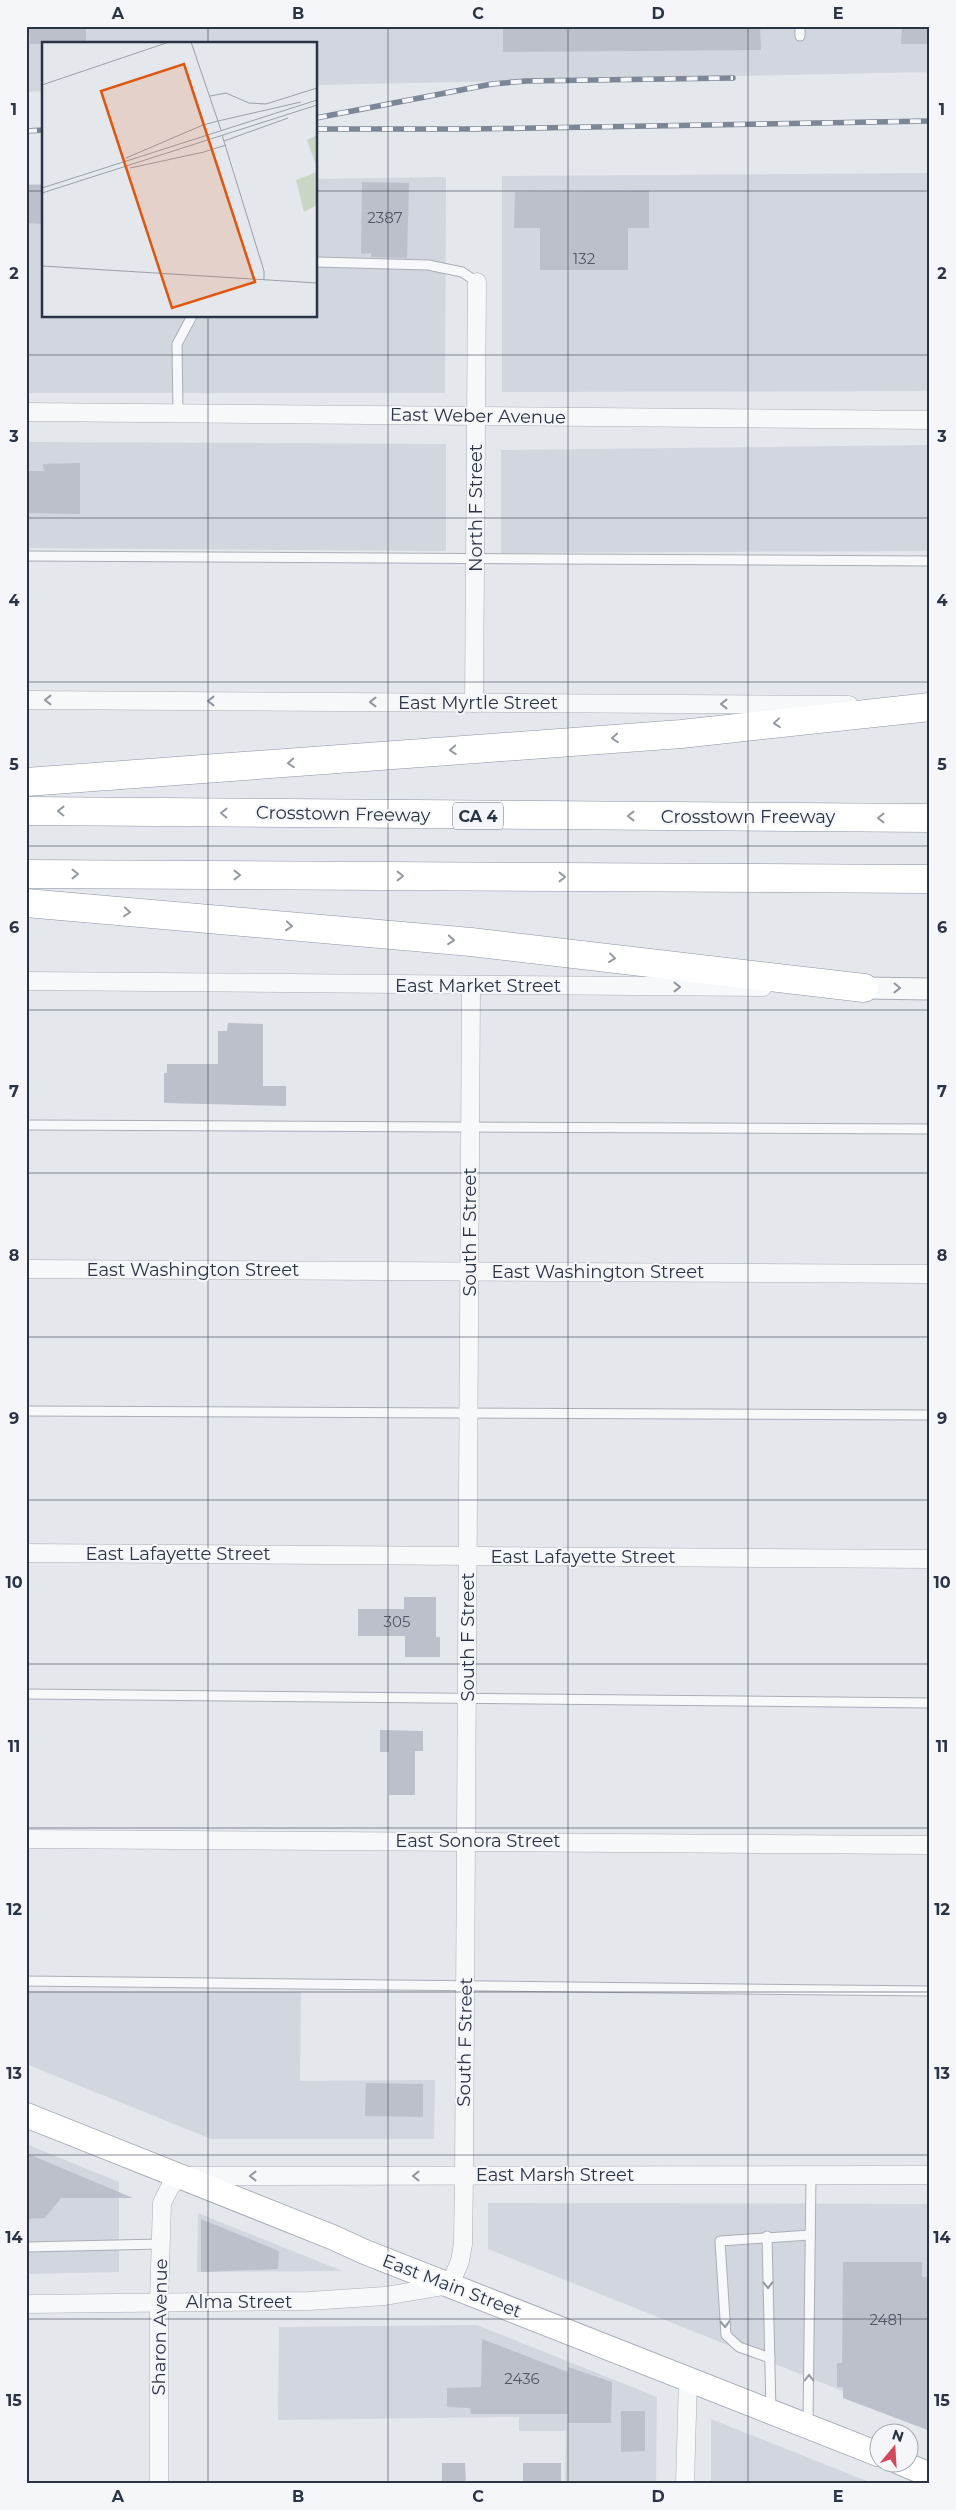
<svg xmlns="http://www.w3.org/2000/svg" width="956" height="2510" viewBox="0 0 956 2510" font-family="Montserrat,sans-serif">
	<style>
		.built { fill: #d2d6de }
		.building { fill: #bbc0ca }
		.lines { fill: none; stroke-linecap: round; stroke-linejoin: round }
		.service-casing { stroke: #a9aeb7; stroke-width: 11 }
		.minor-casing { stroke: #a9aeb7; stroke-width: 19 }
		.tertiary-casing { stroke: #a9aeb7; stroke-width: 23 }
		.secondary-casing { stroke: #a9aeb7; stroke-width: 26 }
		.motorway-casing { stroke: #8b94a3; stroke-width: 29 }
		.service { stroke: #f7f8fa; stroke-width: 9 }
		.minor { stroke: #f7f8fa; stroke-width: 18 }
		.tertiary { stroke: #f7f8fa; stroke-width: 21 }
		.secondary { stroke: #fff; stroke-width: 24 }
		.motorway { stroke: #fff; stroke-width: 28 }
		.rail-casing { stroke: #7d8696; stroke-width: 5.5 }
		.rail { stroke: #f4f6f9; stroke-width: 4; stroke-dasharray: 11; stroke-linecap: butt }
		.oneway { stroke: #9196a0 }
		.oneway2 { stroke: #959aa2 }
		.grid { fill: none; stroke: #2b3445; stroke-width: 1; stroke-opacity: 0.55 }
		.labels { text-anchor: middle; stroke-width: 4; stroke-linejoin: round; paint-order: stroke }
		.number-label { font-size: 15px; fill: #4f5766 }
		.shield { fill: #f4f6f9; stroke: #676e7b; stroke-width: 1 }
		.shield-label { font-size: 16px; font-weight: bold; fill: #2b3445 }
		.street-label { font-size: 18px; fill: #2b3445; stroke: #f4f6f9 }
		.inset-road { fill: none; stroke: #9a9fa9; stroke-width: 1 }
		.view { fill: #df570f; fill-opacity: 0.15; stroke: #df570f; stroke-width: 2.5 }
		.inset-edge { fill: none; stroke: #2b3445; stroke-width: 2.5 }
		.neatline { fill: none; stroke: #2b3445; stroke-width: 2 }
		.grid-label { font-size: 16px; text-anchor: middle; font-weight: bold; fill: #2b3445 }
	</style>
	<rect width="100%" height="100%" fill="#e4e7ec"/>
	<!-- built -->
	<g class="built">
		<polygon points="26,26 930,26 930,72 316,85 316,44 44,44 44,91 26,92"/>
		<polygon points="930,173 930,391 502,392 502,176"/>
		<polygon points="446,177 445,393 26,393 26,184 44,184 44,316 316,316 316,179"/>
		<polygon points="26,442 446,444 446,551 26,548"/>
		<polygon points="930,445 930,551 501,553 501,450"/>
		<polygon points="26,1991 301,1992 300,2081 435,2080 434,2139 211,2139 26,2064"/>
		<polygon points="26,2144 119,2182 119,2272 26,2274"/>
		<polygon points="488,2203 930,2204 930,2426 488,2249"/>
		<polygon points="198,2213 343,2271 197,2272"/>
		<polygon points="477,2325 657,2397 656,2484 565,2484 566,2431 519,2431 519,2417 278,2420 279,2327"/>
		<polygon points="711,2419 874,2484 711,2484"/>
	</g>
	<!-- building -->
	<g class="building">
		<polygon points="29,26 86,26 86,44 30,44"/>
		<polygon points="503,26 760,26 761,50 503,52"/>
		<polygon points="902,26 930,26 930,44 901,44"/>
		<polygon points="362,182 409,183 407,258 371,257 371,253 361,254"/>
		<polygon points="26,185 44,185 44,224 26,223"/>
		<polygon points="649,191 649,228 628,228 628,270 540,270 540,228 514,228 515,192"/>
		<polygon points="80,463 80,514 26,513 26,471 44,471 43,464"/>
		<polygon points="228,1023 263,1024 263,1086 286,1086 286,1106 164,1103 164,1073 167,1073 167,1064 218,1064 218,1031 227,1031"/>
		<polygon points="404,1597 436,1597 436,1637 440,1637 440,1657 405,1657 405,1636 358,1636 358,1609 404,1609"/>
		<polygon points="380,1730 423,1731 423,1751 415,1751 415,1795 389,1795 389,1752 380,1752"/>
		<polygon points="366,2083 423,2084 423,2117 365,2116"/>
		<polygon points="26,2153 133,2198 61,2198 45,2218 26,2219"/>
		<polygon points="201,2219 279,2251 278,2269 201,2272"/>
		<polygon points="843,2262 922,2262 922,2277 930,2277 930,2431 843,2398 843,2387 837,2387 837,2363 842,2363"/>
		<polygon points="482,2339 568,2372 568,2367 612,2382 611,2423 568,2423 568,2414 471,2414 470,2408 447,2407 447,2388 481,2387"/>
		<polygon points="621,2411 645,2411 645,2451 621,2452"/>
		<polygon points="442,2463 465,2463 466,2484 442,2484"/>
		<rect x="523" y="2463" width="38" height="21"/>
	</g>
	<g class="lines">
		<!-- service casing -->
		<g class="service-casing">
			<g id="service">
				<polyline points="800,26 800,36"/>
				<polyline points="316,262 428,265 462,272 477,282"/>
				<polyline points="178,413 177,344 192,316"/>
				<polyline points="26,556 930,561"/>
				<polyline points="26,1125 930,1129"/>
				<polyline points="26,1411 930,1415"/>
				<polyline points="26,1694 930,1703"/>
				<polyline points="26,1981 930,1991"/>
				<polyline points="767,2236 771,2411"/>
				<polyline points="26,2247 161,2244"/>
				<polyline points="770,2358 739,2347 726,2335 720,2241 810,2235"/>
				<polyline points="808,2424 811,2175"/>
			</g>
		</g>
		<!-- minor casing -->
		<g class="minor-casing">
			<g id="minor">
				<polyline points="26,412 930,420"/>
				<polyline points="26,700 849,705"/>
				<polyline points="474,703 477,282"/>
				<polyline points="26,981 763,987"/>
				<polyline points="26,1269 930,1274"/>
				<polyline points="26,1553 930,1559"/>
				<polyline points="26,1839 930,1845"/>
				<polyline points="26,2304 309,2301 385,2296 450,2285 460,2261 463,2244 464,2176 471,986"/>
				<polyline points="159,2484 159,2302 162,2203 170,2187 179,2176 930,2175"/>
				<polyline points="685,2484 688,2379"/>
			</g>
		</g>
		<!-- tertiary casing -->
		<g class="tertiary-casing">
			<polyline id="tertiary" points="864,988 930,989"/>
		</g>
		<!-- secondary casing -->
		<g class="secondary-casing">
			<g id="secondary">
				<polyline points="26,2115 332,2237 365,2252 878,2454"/>
				<polyline points="899,2462 930,2475"/>
			</g>
		</g>
		<!-- motorway casing -->
		<g class="motorway-casing">
			<g id="motorway">
				<polyline points="26,782 681,734 930,707"/>
				<polyline points="26,811 930,818"/>
				<polyline points="26,874 930,879"/>
				<polyline points="26,903 471,942 864,988"/>
			</g>
		</g>
		<!-- service -->
		<use href="#service" class="service"/>
		<!-- minor -->
		<use href="#minor" class="minor"/>
		<!-- tertiary -->
		<use href="#tertiary" class="tertiary"/>
		<!-- secondary -->
		<use href="#secondary" class="secondary"/>
		<!-- motorway -->
		<use href="#motorway" class="motorway"/>
		<!-- rail casing -->
		<g class="rail-casing">
			<g id="rail">
				<polyline points="316,118 492,84 526,81 733,78"/>
				<polyline points="316,129 473,129 930,121"/>
				<polyline points="26,131 44,130"/>
			</g>
		</g>
		<!-- rail -->
		<use href="#rail" class="rail"/>
	</g>
	<!-- one-way arrows -->
	<defs><path id="oneway-chevron" d="M-2-3.5L2.5 0L-2 3.5" fill="none" stroke-width="1.6" stroke-linecap="round" stroke-linejoin="round" transform="scale(1.25)"/></defs>
	<g class="oneway">
		<use href="#oneway-chevron" transform="translate(48 700) rotate(-180)"/>
		<use href="#oneway-chevron" transform="translate(211 701) rotate(-180)"/>
		<use href="#oneway-chevron" transform="translate(373 702) rotate(-180)"/>
		<use href="#oneway-chevron" transform="translate(724 704) rotate(-180)"/>
		<use href="#oneway-chevron" transform="translate(677 987)"/>
		<use href="#oneway-chevron" transform="translate(897 988) rotate(1)"/>
		<use href="#oneway-chevron" transform="translate(253 2176) rotate(180)"/>
		<use href="#oneway-chevron" transform="translate(416 2176) rotate(180)"/>
		<use href="#oneway-chevron" transform="translate(768 2285) rotate(89)"/>
		<use href="#oneway-chevron" transform="translate(725 2324) rotate(87)"/>
		<use href="#oneway-chevron" transform="translate(809 2378) rotate(-90)"/>
	</g>
	<g class="oneway2">
		<use href="#oneway-chevron" transform="translate(777 723) rotate(174)"/>
		<use href="#oneway-chevron" transform="translate(615 738) rotate(176)"/>
		<use href="#oneway-chevron" transform="translate(453 750) rotate(176)"/>
		<use href="#oneway-chevron" transform="translate(291 763) rotate(176)"/>
		<use href="#oneway-chevron" transform="translate(61 811) rotate(-179)"/>
		<use href="#oneway-chevron" transform="translate(224 813) rotate(-179)"/>
		<use href="#oneway-chevron" transform="translate(631 816) rotate(-180)"/>
		<use href="#oneway-chevron" transform="translate(881 818) rotate(-180)"/>
		<use href="#oneway-chevron" transform="translate(75 874)"/>
		<use href="#oneway-chevron" transform="translate(237 875)"/>
		<use href="#oneway-chevron" transform="translate(400 876)"/>
		<use href="#oneway-chevron" transform="translate(562 877)"/>
		<use href="#oneway-chevron" transform="translate(127 912) rotate(5)"/>
		<use href="#oneway-chevron" transform="translate(289 926) rotate(5)"/>
		<use href="#oneway-chevron" transform="translate(451 940) rotate(5)"/>
		<use href="#oneway-chevron" transform="translate(612 958) rotate(7)"/>
	</g>
	<!-- grid -->
	<path class="grid" d="M208,26V44M388,26V2484M568,26V2484M748,26V2484M26,191H44M316,191H930M208,316V2484M26,355H930M26,518H930M26,682H930M26,846H930M26,1010H930M26,1173H930M26,1337H930M26,1500H930M26,1664H930M26,1828H930M26,1992H930M26,2155H930M26,2319H930"/>
	<g class="labels">
		<!-- number labels -->
		<g class="number-label">
			<text x="385" y="223">2387</text>
			<text x="584" y="264">132</text>
			<text x="397" y="1627">305</text>
			<text x="886" y="2325">2481</text>
			<text x="522" y="2384">2436</text>
		</g>
		<!-- shield labels -->
		<rect class="shield" x="453" y="802.5" width="50" height="27" rx="4"/>
		<g class="shield-label">
			<text x="478" y="822">CA 4</text>
		</g>
		<!-- street labels -->
		<g class="street-label">
			<text transform="translate(478 416) rotate(1)" y="6">East Weber Avenue</text>
			<text transform="translate(476 508) rotate(-90)" y="6">North F Street</text>
			<text x="478" y="709">East Myrtle Street</text>
			<text transform="translate(343 814) rotate(1)" y="6">Crosstown Freeway</text>
			<text x="748" y="823">Crosstown Freeway</text>
			<text x="478" y="992">East Market Street</text>
			<text transform="translate(470 1232) rotate(-90)" y="6">South F Street</text>
			<text x="193" y="1276">East Washington Street</text>
			<text x="598" y="1278">East Washington Street</text>
			<text x="178" y="1560">East Lafayette Street</text>
			<text x="583" y="1563">East Lafayette Street</text>
			<text transform="translate(468 1637) rotate(-90)" y="6">South F Street</text>
			<text x="478" y="1847">East Sonora Street</text>
			<text transform="translate(465 2042) rotate(-89)" y="6">South F Street</text>
			<text x="555" y="2181">East Marsh Street</text>
			<text transform="translate(452 2286) rotate(21)" y="6">East Main Street</text>
			<text x="239" y="2308">Alma Street</text>
			<text transform="translate(160 2327) rotate(-89)" y="6">Sharon Avenue</text>
		</g>
	</g>
	<!-- overview -->
	<g transform="translate(42 42)">
		<rect width="275" height="275" fill="#e4e7ec"/>
		<path d="M275,93V126L265,98ZM275,130V163L262,170L254,138Z" fill="#c9d6c5"/>
		<path class="inset-road" d="M149,0L179,88M0,43L127,0M168,54L184,51L207,61L224,62L275,46M176,79L259,60M161,83L176,79M180,93L222,229V238M182,99L246,76M162,110L184,103M84,116L161,83M88,126L162,110M0,146L275,58M0,151L275,63M0,224L275,241"/>
		<path class="view" d="M142,22L213,240L130,266L59,49Z"/>
		<rect width="275" height="275" class="inset-edge"/>
	</g>
	<!-- border -->
	<rect width="956" height="2510" fill="none" stroke="#f4f6f9" stroke-width="55"/>
	<!-- north arrow -->
	<g transform="translate(894 2448) rotate(18)"><circle r="24" fill="#f4f6f9" stroke="#a4a8b1"/>
	<path d="M0-4L9 19L0 12L-9 19Z" fill="#d1495b"/>
	<text y="-8" font-size="14" font-weight="bold" text-anchor="middle" fill="#2b3445">N</text>
	</g>
	<rect x="28" y="28" width="900" height="2454" class="neatline"/>
	<g class="grid-label">
		<text x="118" y="19">A</text>
		<text x="298" y="19">B</text>
		<text x="478" y="19">C</text>
		<text x="658" y="19">D</text>
		<text x="838" y="19">E</text>
		<text x="14" y="115">1</text>
		<text x="942" y="115">1</text>
		<text x="14" y="279">2</text>
		<text x="942" y="279">2</text>
		<text x="14" y="442">3</text>
		<text x="942" y="442">3</text>
		<text x="14" y="606">4</text>
		<text x="942" y="606">4</text>
		<text x="14" y="770">5</text>
		<text x="942" y="770">5</text>
		<text x="14" y="933">6</text>
		<text x="942" y="933">6</text>
		<text x="14" y="1097">7</text>
		<text x="942" y="1097">7</text>
		<text x="14" y="1261">8</text>
		<text x="942" y="1261">8</text>
		<text x="14" y="1424">9</text>
		<text x="942" y="1424">9</text>
		<text x="14" y="1588">10</text>
		<text x="942" y="1588">10</text>
		<text x="14" y="1752">11</text>
		<text x="942" y="1752">11</text>
		<text x="14" y="1915">12</text>
		<text x="942" y="1915">12</text>
		<text x="14" y="2079">13</text>
		<text x="942" y="2079">13</text>
		<text x="14" y="2243">14</text>
		<text x="942" y="2243">14</text>
		<text x="14" y="2406">15</text>
		<text x="942" y="2406">15</text>
		<text x="118" y="2502">A</text>
		<text x="298" y="2502">B</text>
		<text x="478" y="2502">C</text>
		<text x="658" y="2502">D</text>
		<text x="838" y="2502">E</text>
	</g>
</svg>
